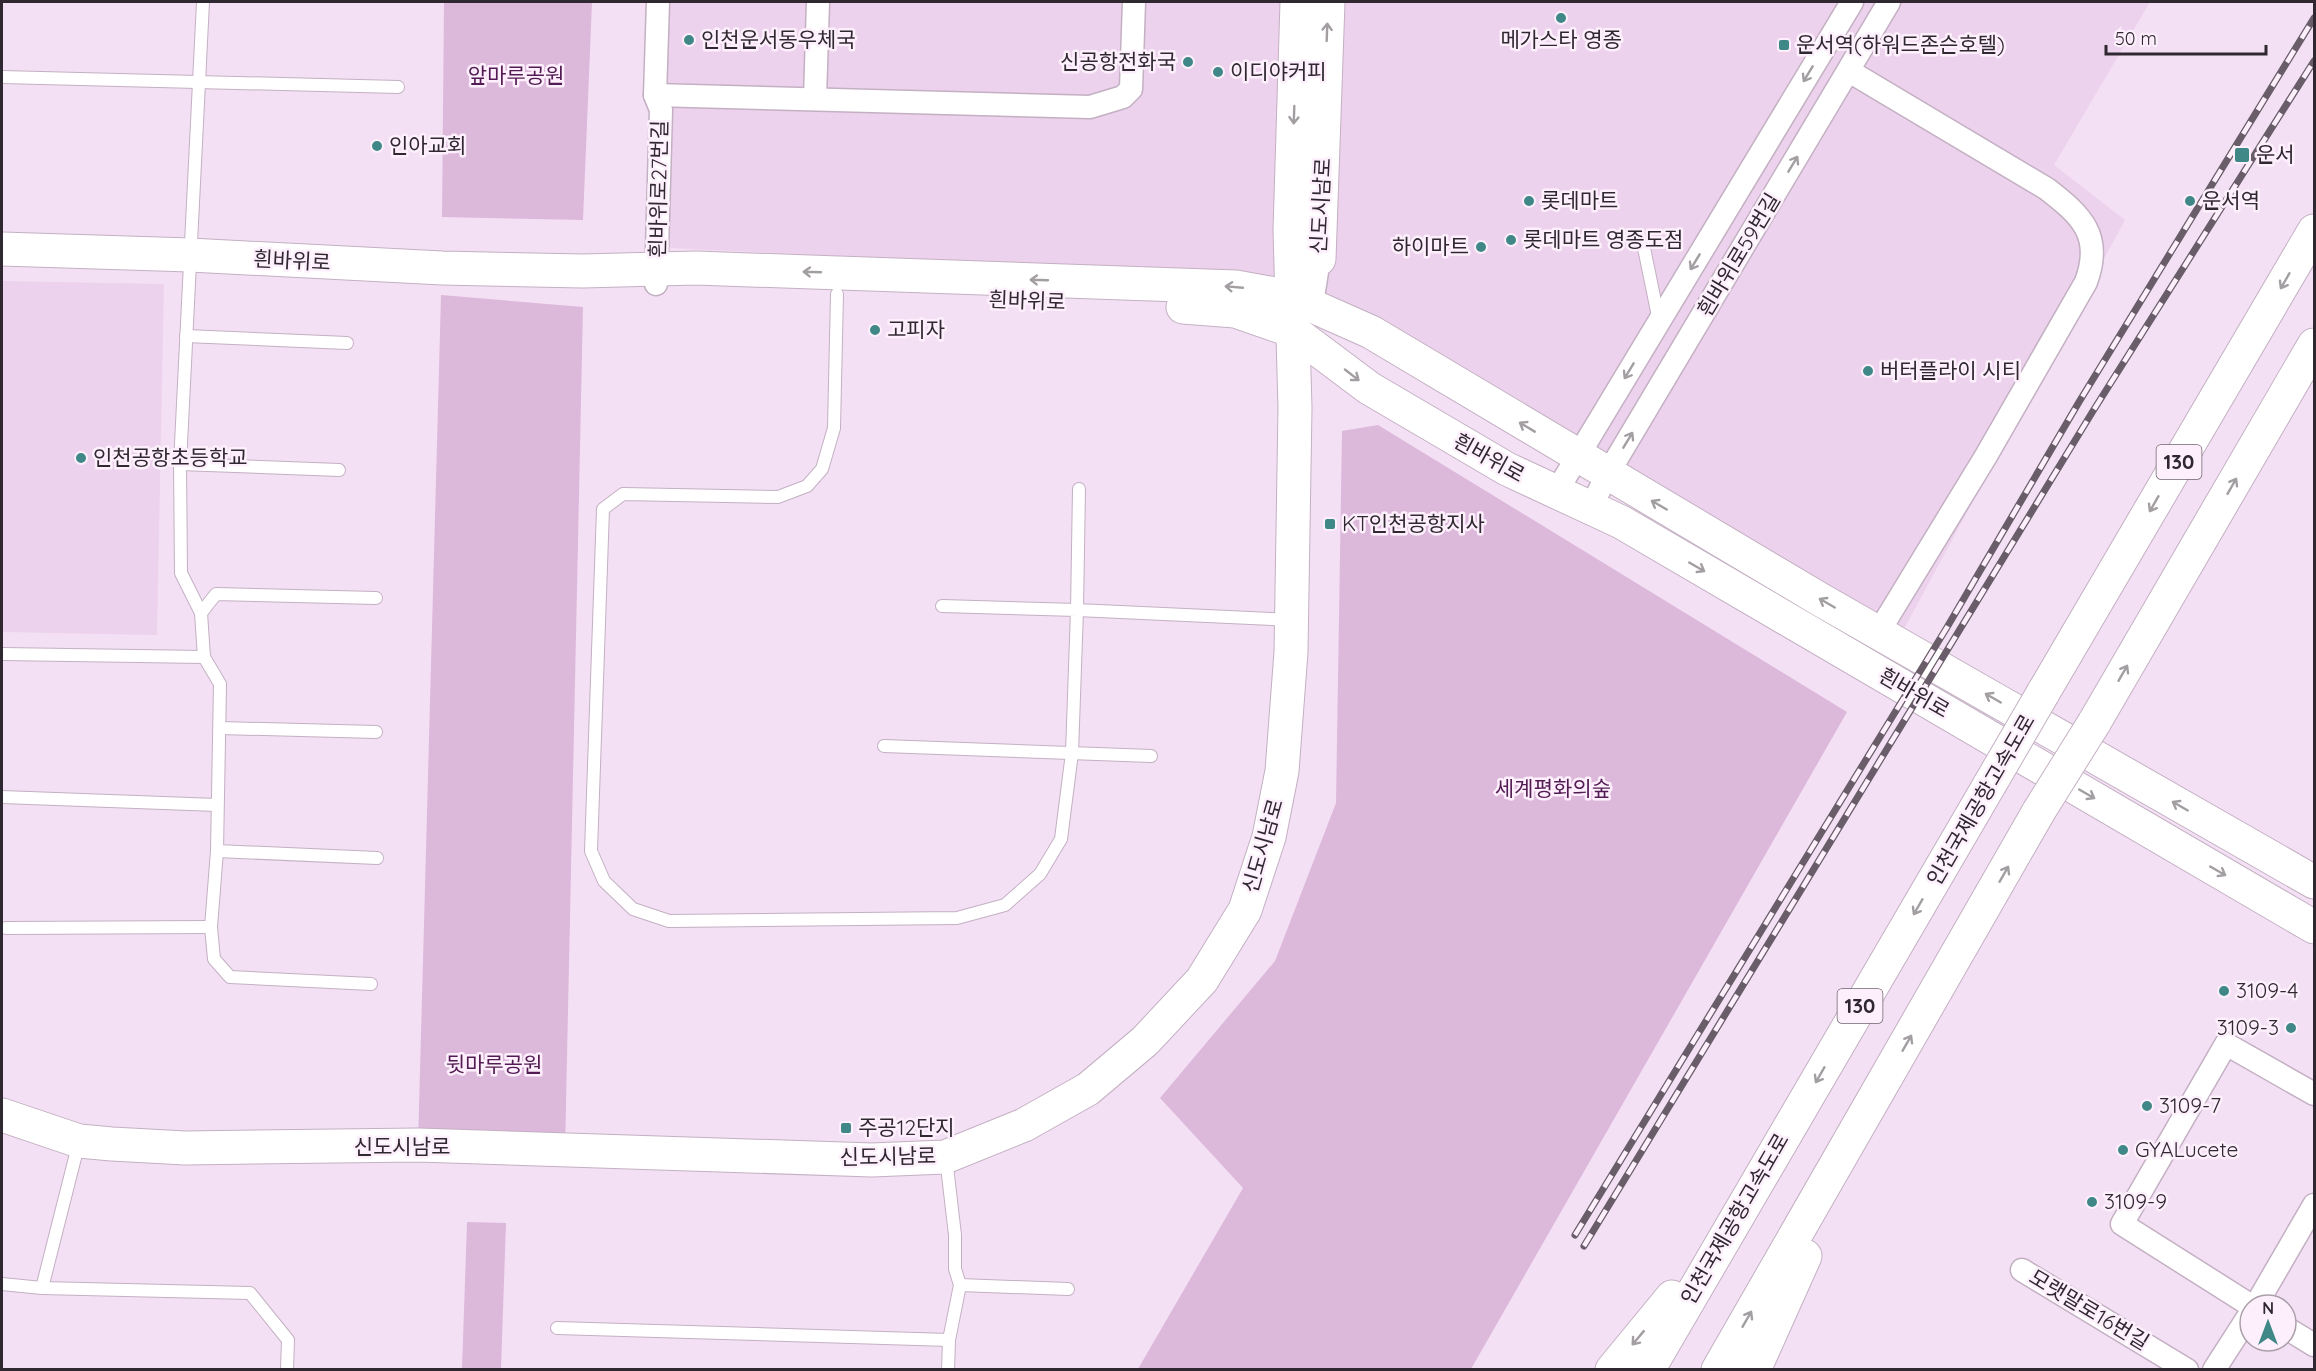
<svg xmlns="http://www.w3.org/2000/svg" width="2316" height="1371" viewBox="0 0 2316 1371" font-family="Quicksand,'Noto Sans KR',sans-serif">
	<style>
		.built { fill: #ecd2ec }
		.green { fill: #dcb8db }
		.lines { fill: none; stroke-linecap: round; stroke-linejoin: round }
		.lane-casing { stroke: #c4b0c3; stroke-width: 14 }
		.street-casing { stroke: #c4b0c3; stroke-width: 25 }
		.secondary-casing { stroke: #c4b0c3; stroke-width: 35 }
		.highway-casing { stroke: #c4b0c3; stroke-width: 35 }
		.lane { stroke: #fff; stroke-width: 12 }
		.street { stroke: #fff; stroke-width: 22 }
		.secondary { stroke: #fff; stroke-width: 33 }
		.highway { stroke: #fff; stroke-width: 33 }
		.rail-casing { stroke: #685d68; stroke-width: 7 }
		.rail { stroke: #fdf0fc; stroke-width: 4.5; stroke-dasharray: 14; stroke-linecap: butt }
		.highway-bridge-casing { stroke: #c4b0c3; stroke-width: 35; stroke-linecap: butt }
		.highway-bridge { stroke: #fff; stroke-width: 33 }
		.oneway { stroke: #a29ea2 }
		.poi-dot { fill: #408887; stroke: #fdf0fc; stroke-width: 2 }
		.labels { text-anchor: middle; stroke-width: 5; stroke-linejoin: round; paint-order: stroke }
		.shield { fill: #fdf0fc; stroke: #6e646d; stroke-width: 1.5 }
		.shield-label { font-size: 20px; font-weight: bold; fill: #302830 }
		.poi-label { font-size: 21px; fill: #302830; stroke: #fdf0fc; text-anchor: start }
		.park-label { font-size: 21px; fill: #521b53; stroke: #fdf0fc }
		.street-label { font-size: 21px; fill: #302830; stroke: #fdf0fc }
	</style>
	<rect width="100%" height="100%" fill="#f4e0f4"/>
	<!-- built -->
	<g class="built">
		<polygon points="653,2 2150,2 2054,165 2125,220 1891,653 1248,275 648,247"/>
		<polygon points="2,281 164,284 157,635 2,632"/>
	</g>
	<!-- green -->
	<g class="green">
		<polygon points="444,2 592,2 583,220 442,217"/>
		<polygon points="441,295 583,307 565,1152 418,1145"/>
		<polygon points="1378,425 1847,712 1471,1369 1138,1369 1243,1188 1160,1098 1275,961 1336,803 1342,431"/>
		<polygon points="467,1222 506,1223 501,1369 462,1369"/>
	</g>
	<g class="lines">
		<!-- lane casing -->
		<g class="lane-casing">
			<g id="lane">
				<polyline points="203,2 180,464 181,573 201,613 204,657 220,684 217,851 211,927 214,959 230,977 371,984"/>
				<polyline points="2,77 398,87"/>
				<polyline points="1644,248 1659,321"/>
				<polyline points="837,294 834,428 822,469 807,486 778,497 623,494 603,509 591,851 604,881 633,909 669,921 957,918 1005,905 1040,874 1061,839 1072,753 1077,610 942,606"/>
				<polyline points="186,336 347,343"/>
				<polyline points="180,464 339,470"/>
				<polyline points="1079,489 1077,610 1291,620"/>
				<polyline points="201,613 216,594 376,598"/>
				<polyline points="2,654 204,657"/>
				<polyline points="220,728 376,732"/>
				<polyline points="884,746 1151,756"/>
				<polyline points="2,797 217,805"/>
				<polyline points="217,851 377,858"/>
				<polyline points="6,928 211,927"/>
				<polyline points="2,1284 42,1288 250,1293 288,1340 287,1370"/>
				<polyline points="960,1285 1068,1289"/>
				<polyline points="42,1288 79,1142"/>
				<polyline points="557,1328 949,1340 960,1285 955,1269 955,1235 946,1158"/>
				<polyline points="948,1370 949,1340"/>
			</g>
		</g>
		<!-- street casing -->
		<g class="street-casing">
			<g id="street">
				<path d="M1849,71L2047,189C2082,216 2103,236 2086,282L1986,456L1878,633"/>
				<polyline points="655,95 1090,107 1123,97 1131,89 1134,2"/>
				<polyline points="815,99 818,2"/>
				<polyline points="656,284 661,110 655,95 658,2"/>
				<polyline points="1312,304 1319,259"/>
				<polyline points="1555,494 1852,2"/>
				<polyline points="1590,509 1607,475 1889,2"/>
				<polyline points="2022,1270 2187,1370"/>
				<polyline points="2250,1305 2122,1224 2226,1044 2314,1094"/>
				<polyline points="2256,1305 2314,1205"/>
				<polyline points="2286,1328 2314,1345"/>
				<polyline points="2214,1370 2250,1314"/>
			</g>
		</g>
		<!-- secondary casing -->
		<g class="secondary-casing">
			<g id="secondary">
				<polyline points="2,249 190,255 442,268 583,271 696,268 1236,287 1292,297 1371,332 1821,600 2314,882"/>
				<polyline points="1319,259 1328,2"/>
				<polyline points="1183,307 1235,311 1293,331 1369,388 1507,469 1621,522 2314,927"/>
				<polyline points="2,1115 79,1141 112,1144 185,1148 418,1145 872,1160 945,1157 1024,1125 1088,1089 1145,1041 1202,980 1245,910 1269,837 1282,771 1291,652 1295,408 1290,230 1297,2"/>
			</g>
		</g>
		<!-- highway casing -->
		<g class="highway-casing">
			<g id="highway">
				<polyline points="2043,693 2314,231"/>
				<polyline points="2094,723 2314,345"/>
				<polyline points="1612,1370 1672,1297"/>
				<polyline points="1648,1370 1990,784"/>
				<polyline points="1718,1370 2039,811"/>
				<polyline points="1754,1370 1805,1256"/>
			</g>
		</g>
		<!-- lane -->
		<use href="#lane" class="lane"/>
		<!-- street -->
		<use href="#street" class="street"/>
		<!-- secondary -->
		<use href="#secondary" class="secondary"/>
		<!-- highway -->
		<use href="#highway" class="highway"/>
		<!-- rail casing -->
		<g class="rail-casing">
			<g id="rail">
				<polyline points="1575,1235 1946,629 2079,402 2314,18"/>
				<polyline points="1584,1246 2093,411 2314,61"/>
			</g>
		</g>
		<!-- rail -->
		<use href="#rail" class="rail"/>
		<!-- highway-bridge casing -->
		<g class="highway-bridge-casing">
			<g id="highway-bridge">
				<polyline points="1990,784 2043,693"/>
				<polyline points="2039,811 2094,723"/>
			</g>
		</g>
		<!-- highway-bridge -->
		<use href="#highway-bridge" class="highway-bridge"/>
	</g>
	<!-- one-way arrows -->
	<defs><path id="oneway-shaft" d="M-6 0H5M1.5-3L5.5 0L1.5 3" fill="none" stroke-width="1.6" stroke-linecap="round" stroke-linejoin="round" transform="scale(1.5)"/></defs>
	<g class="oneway">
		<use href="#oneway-shaft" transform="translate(1327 32) rotate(-88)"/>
		<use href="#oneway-shaft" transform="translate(1808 74) rotate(121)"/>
		<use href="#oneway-shaft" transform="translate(1294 115) rotate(92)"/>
		<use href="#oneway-shaft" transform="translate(1793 164) rotate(-59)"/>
		<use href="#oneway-shaft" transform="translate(1695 262) rotate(121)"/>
		<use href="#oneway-shaft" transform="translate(812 272) rotate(-178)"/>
		<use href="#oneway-shaft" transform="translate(1039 280) rotate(-178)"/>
		<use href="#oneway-shaft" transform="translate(2285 281) rotate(120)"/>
		<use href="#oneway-shaft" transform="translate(1234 287) rotate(-175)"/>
		<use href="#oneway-shaft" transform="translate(1629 371) rotate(121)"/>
		<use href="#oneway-shaft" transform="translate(1352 375) rotate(38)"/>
		<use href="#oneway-shaft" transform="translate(1527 427) rotate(-149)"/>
		<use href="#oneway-shaft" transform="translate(1628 440) rotate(-59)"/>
		<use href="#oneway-shaft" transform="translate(2232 486) rotate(-60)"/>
		<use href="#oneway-shaft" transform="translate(2154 504) rotate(120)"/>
		<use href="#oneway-shaft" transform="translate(1659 505) rotate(-150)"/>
		<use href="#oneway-shaft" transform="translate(1697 567) rotate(30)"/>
		<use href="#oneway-shaft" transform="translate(1827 603) rotate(-150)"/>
		<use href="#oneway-shaft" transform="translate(2123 673) rotate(-60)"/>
		<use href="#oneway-shaft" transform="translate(1993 698) rotate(-150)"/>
		<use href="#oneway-shaft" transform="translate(2087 794) rotate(30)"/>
		<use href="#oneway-shaft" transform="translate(2180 806) rotate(-150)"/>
		<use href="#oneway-shaft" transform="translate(2218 871) rotate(30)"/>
		<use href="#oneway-shaft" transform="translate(2004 874) rotate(-60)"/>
		<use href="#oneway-shaft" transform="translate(1918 907) rotate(120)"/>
		<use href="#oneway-shaft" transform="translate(1907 1043) rotate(-60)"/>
		<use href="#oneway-shaft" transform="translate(1820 1075) rotate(120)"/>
		<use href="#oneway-shaft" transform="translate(1747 1319) rotate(-60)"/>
		<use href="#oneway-shaft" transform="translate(1638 1338) rotate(130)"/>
	</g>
	<!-- markers -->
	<g class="poi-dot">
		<circle cx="1561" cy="18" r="6"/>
		<circle cx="689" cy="40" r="6"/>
		<rect x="1778" y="39" width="12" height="12" rx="3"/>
		<circle cx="1188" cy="62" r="6"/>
		<circle cx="1218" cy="72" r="6"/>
		<circle cx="377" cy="146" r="6"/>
		<rect x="2234" y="147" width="16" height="16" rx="3"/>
		<circle cx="1529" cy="201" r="6"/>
		<circle cx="2190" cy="201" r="6"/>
		<circle cx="1511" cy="240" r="6"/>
		<circle cx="1481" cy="247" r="6"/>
		<circle cx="875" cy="330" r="6"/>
		<circle cx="1868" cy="371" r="6"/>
		<circle cx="81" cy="458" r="6"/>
		<rect x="1324" y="518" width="12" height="12" rx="3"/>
		<circle cx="2224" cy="991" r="6"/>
		<circle cx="2291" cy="1028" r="6"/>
		<circle cx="2147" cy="1106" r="6"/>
		<rect x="840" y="1122" width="12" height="12" rx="3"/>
		<circle cx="2123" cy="1150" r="6"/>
		<circle cx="2092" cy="1202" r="6"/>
	</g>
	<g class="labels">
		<!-- shield labels -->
		<g class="shield">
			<rect x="2156.5" y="445" width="45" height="34" rx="4.5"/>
			<rect x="1837.5" y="989" width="45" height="34" rx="4.5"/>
		</g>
		<g class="shield-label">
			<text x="2179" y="469">130</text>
			<text x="1860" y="1013">130</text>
		</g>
		<!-- poi labels -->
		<g class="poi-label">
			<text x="701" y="47">인천운서동우체국</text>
			<text x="1561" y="47" text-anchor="middle">메가스타 영종</text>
			<text x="1796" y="52">운서역(하워드존슨호텔)</text>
			<text x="1176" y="69" text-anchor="end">신공항전화국</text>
			<text x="1230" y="79">이디야커피</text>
			<text x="389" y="153">인아교회</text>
			<text x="2256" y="162">운서</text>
			<text x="1541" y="208">롯데마트</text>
			<text x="2202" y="208">운서역</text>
			<text x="1523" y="247">롯데마트 영종도점</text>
			<text x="1469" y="254" text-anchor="end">하이마트</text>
			<text x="887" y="337">고피자</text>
			<text x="1880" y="378">버터플라이 시티</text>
			<text x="93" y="465">인천공항초등학교</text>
			<text x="1342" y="531">KT인천공항지사</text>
			<text x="2236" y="998">3109-4</text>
			<text x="2279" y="1035" text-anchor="end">3109-3</text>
			<text x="2159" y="1113">3109-7</text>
			<text x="858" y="1135">주공12단지</text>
			<text x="2135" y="1157">GYALucete</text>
			<text x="2104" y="1209">3109-9</text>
		</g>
		<!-- park labels -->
		<g class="park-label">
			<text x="516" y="83">앞마루공원</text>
			<text x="1553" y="796">세계평화의숲</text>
			<text x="494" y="1072">뒷마루공원</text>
		</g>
		<!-- street labels -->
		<g class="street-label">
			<text transform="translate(659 189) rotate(-89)" y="7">흰바위로27번길</text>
			<text transform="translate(1321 206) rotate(-87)" y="7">신도시남로</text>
			<text transform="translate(1739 255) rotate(-59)" y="7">흰바위로59번길</text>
			<text transform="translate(292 261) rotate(3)" y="7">흰바위로</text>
			<text transform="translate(1027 301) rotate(2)" y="7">흰바위로</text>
			<text transform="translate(1489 458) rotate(29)" y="7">흰바위로</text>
			<text transform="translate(1914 693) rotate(30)" y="7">흰바위로</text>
			<text transform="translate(1981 800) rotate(-60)" y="7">인천국제공항고속도로</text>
			<text transform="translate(1263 846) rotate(-74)" y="7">신도시남로</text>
			<text x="402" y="1154">신도시남로</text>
			<text transform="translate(888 1157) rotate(-1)" y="7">신도시남로</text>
			<text transform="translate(1735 1219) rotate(-60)" y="7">인천국제공항고속도로</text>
			<text transform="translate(2089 1310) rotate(31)" y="7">모랫말로16번길</text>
		</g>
	</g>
	<!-- border -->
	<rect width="2316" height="1371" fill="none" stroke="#302830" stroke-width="6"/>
	<!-- north arrow -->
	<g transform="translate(2268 1323)"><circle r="28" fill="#fdf0fc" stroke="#aba0aa" stroke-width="1.5"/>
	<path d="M0-4.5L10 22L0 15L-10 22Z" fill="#408887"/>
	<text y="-9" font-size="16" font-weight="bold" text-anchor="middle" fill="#302830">N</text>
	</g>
	<!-- scale -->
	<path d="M2106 45v9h160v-9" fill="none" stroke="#302830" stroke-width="3"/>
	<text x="2115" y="45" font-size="18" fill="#302830" stroke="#fdf0fc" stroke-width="4.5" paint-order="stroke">50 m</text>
</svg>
